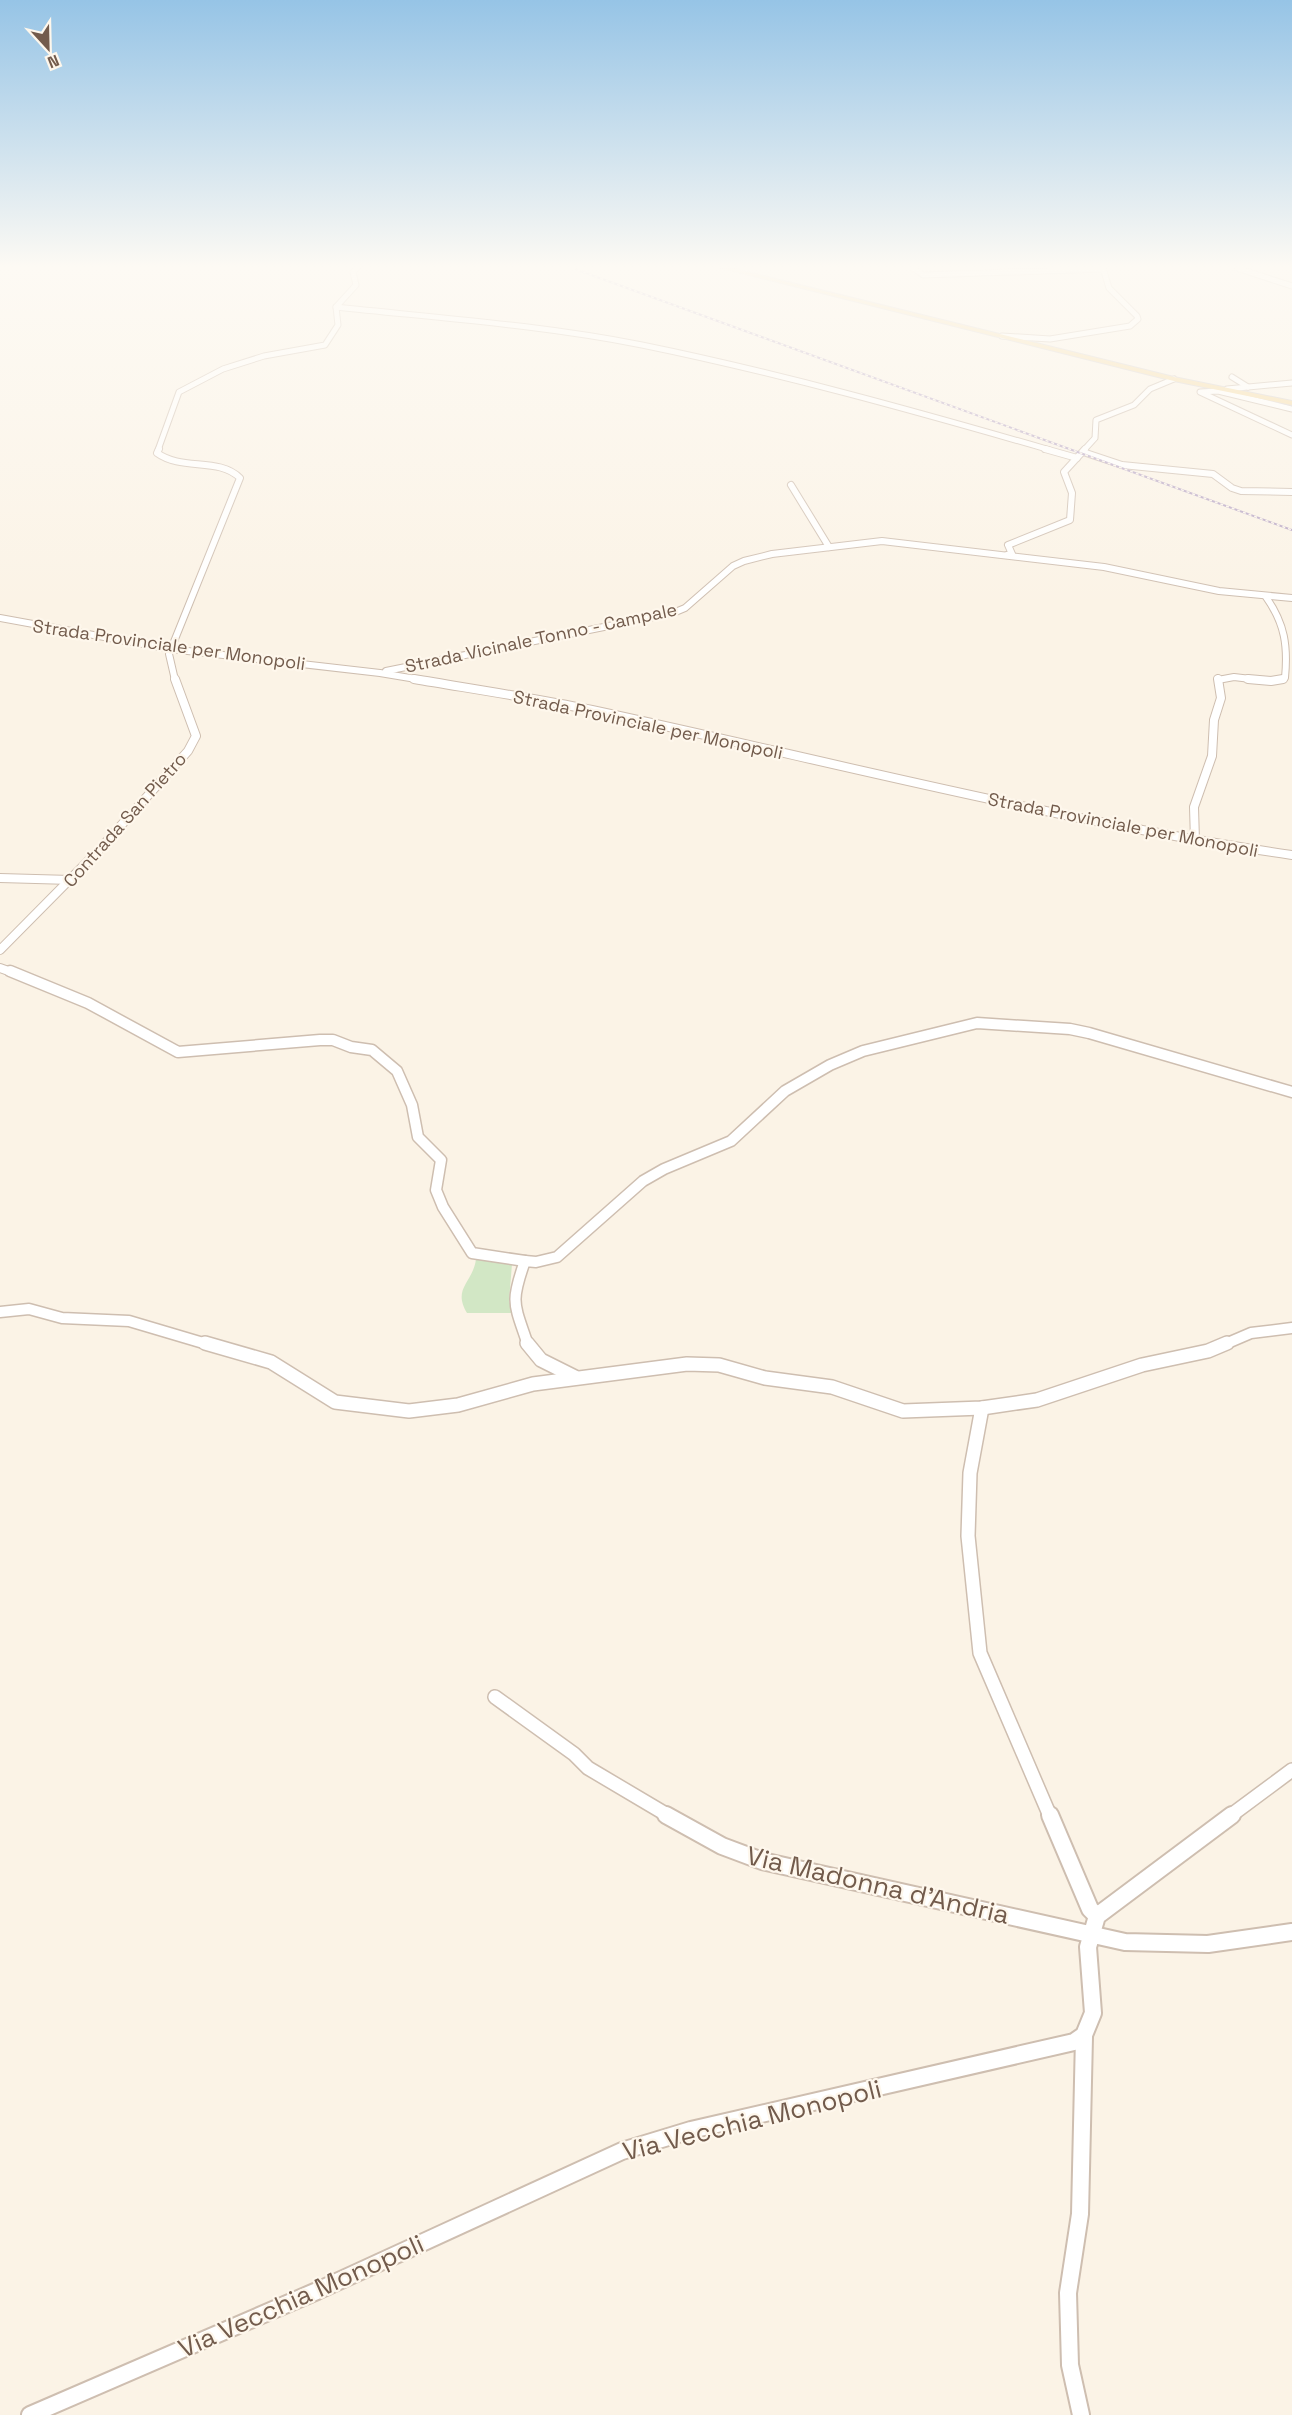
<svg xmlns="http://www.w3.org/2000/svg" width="1292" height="2415" viewBox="0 0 1292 2415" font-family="'Space Grotesk',sans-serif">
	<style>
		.green { fill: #d2e7c5 }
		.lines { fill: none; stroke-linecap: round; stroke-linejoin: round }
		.minor-far5-casing { stroke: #cebeb0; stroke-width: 7 }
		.minor-far4-casing { stroke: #cebeb0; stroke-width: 8 }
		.minor-far3-casing { stroke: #cebeb0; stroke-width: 10 }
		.minor-far2-casing { stroke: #cebeb0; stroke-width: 13 }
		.minor-far1-casing { stroke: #cebeb0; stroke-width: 16 }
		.minor-casing { stroke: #cebeb0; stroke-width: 20 }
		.major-casing { stroke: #d8d1cd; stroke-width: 2 }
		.minor-far5 { stroke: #fff; stroke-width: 5 }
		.minor-far4 { stroke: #fff; stroke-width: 6 }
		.minor-far3 { stroke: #fff; stroke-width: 8 }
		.minor-far2 { stroke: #fff; stroke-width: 10 }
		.minor-far1 { stroke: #fff; stroke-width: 13 }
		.minor { stroke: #fff; stroke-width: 16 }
		.major { fill: #f5daa2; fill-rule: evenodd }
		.rail-casing { stroke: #b7a5c4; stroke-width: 2 }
		.rail { stroke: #fef7ec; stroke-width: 1.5; stroke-dasharray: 3; stroke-linecap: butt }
		.labels { text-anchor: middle; stroke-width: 4.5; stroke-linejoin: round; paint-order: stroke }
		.far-street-label { font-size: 18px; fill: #725b4c; stroke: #fef7ec }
		.near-street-label { font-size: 26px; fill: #725b4c; stroke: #fef7ec }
	</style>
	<rect width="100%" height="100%" fill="#fbf3e6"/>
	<!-- green -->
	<path class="green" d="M476,1259L507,1260L512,1264L509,1301L514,1313H467C452,1288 473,1283 476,1259Z"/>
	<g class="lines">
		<!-- minor-far5 casing -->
		<g class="minor-far5-casing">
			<g id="minor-far5">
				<polyline points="913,268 923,275 1103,269"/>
				<polyline points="1237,268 1292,286"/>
				<path d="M336,307C438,318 541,325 642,345C779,373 915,411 1050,450"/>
				<polyline points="1002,336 1050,339 1130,326 1138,319 1137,316 1109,288 1103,268"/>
				<polyline points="1232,377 1248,387"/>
				<polyline points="1227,389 1292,383"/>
				<polyline points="1292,409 1218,391 1200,392 1292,435"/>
				<polyline points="158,450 179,392 223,369 264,356 325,345 338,325 336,307 356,285 353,272 357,268"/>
				<polyline points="1084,450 1095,438 1096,420 1134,405 1150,389 1174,379"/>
			</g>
		</g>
		<!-- minor-far4 casing -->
		<g class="minor-far4-casing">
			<g id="minor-far4">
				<path d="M159,449L157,453C182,471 219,457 240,478L169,654L175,680"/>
				<polyline points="1045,449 1077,458"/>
				<polyline points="1083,452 1122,465 1213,474 1232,488 1241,491 1292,492"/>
				<polyline points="791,485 829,547"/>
				<polyline points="1007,555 1012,554 1008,545 1070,520 1072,493 1064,472 1085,449"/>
				<path d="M1266,597C1285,624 1288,646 1285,678L1279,680"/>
				<polyline points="0,618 170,649 380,673 422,680"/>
				<polyline points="386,671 673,613 685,608 733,566 744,561 772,554 882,541 1104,567 1219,591 1292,598"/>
				<polyline points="1218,680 1234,677 1259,680"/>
			</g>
		</g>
		<!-- minor-far3 casing -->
		<g class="minor-far3-casing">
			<g id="minor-far3">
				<path d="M414,679C473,689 533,698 592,710C825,760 1056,821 1292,855"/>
				<polyline points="1248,679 1271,681 1283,679"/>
				<polyline points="1195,841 1194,807 1212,756 1214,720 1221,698 1218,679"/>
				<polyline points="0,878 71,880"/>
				<polyline points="0,950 98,851 188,751 196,736 175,679"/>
				<polyline points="0,968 14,973"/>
			</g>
		</g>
		<!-- minor-far2 casing -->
		<g class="minor-far2-casing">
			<g id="minor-far2">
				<polyline points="10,971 88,1003 178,1052 320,1040 333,1040 351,1047 372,1050 397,1071 412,1105 418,1137 441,1160 436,1190 443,1207 472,1253 525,1261"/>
				<polyline points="0,1312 29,1309 62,1318 129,1321 210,1345"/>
				<path d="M528,1345C514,1303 510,1303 525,1261L536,1262L557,1257L643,1181L664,1169L731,1141L785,1091L830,1065L863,1051L977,1023L1070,1029L1089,1033L1292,1092"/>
				<polyline points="1223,1345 1251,1333 1292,1328"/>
			</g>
		</g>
		<!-- minor-far1 casing -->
		<g class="minor-far1-casing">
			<g id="minor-far1">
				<polyline points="205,1343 271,1362 335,1402 409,1411 458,1405 533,1384 687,1364 719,1365 765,1378 832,1387 903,1411 982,1408 1037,1400 1142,1365 1208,1351 1227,1343"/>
				<polyline points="527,1343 541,1360 575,1377"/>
				<polyline points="982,1408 970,1473 968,1536 980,1653 1050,1816"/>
				<polyline points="495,1697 574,1754 588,1768 669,1816"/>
				<polyline points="1230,1816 1292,1770"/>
			</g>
		</g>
		<!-- minor casing -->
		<g class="minor-casing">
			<g id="minor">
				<polyline points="666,1815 722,1846 762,1861 1125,1942 1208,1944 1292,1932"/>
				<polyline points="1050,1815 1090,1909 1097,1916"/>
				<polyline points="30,2415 317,2291 622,2151 691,2130 1074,2042 1084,2035 1093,2013 1088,1947 1097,1916 1232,1815"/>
				<polyline points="1081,2415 1070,2365 1068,2293 1080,2214 1084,2037"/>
			</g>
		</g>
		<!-- major casing -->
		<g class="major-casing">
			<polygon id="major" points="721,268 731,268 1174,377 1292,401 1292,405 1174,381"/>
		</g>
		<!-- minor-far5 -->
		<use href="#minor-far5" class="minor-far5"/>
		<!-- minor-far4 -->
		<use href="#minor-far4" class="minor-far4"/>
		<!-- minor-far3 -->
		<use href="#minor-far3" class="minor-far3"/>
		<!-- minor-far2 -->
		<use href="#minor-far2" class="minor-far2"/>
		<!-- minor-far1 -->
		<use href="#minor-far1" class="minor-far1"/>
		<!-- minor -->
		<use href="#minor" class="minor"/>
		<!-- major -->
		<use href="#major" class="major"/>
		<!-- rail casing -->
		<g class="rail-casing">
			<polyline id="rail" points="572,268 1292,530"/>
		</g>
		<!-- rail -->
		<use href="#rail" class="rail"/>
	</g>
	<!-- sky -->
	<linearGradient id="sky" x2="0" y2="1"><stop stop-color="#96c4e6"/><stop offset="0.44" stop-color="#fdfaf4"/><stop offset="1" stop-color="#fdfaf4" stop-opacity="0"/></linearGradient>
	<rect width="1292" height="606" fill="url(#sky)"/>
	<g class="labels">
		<!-- far-street labels -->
		<g class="far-street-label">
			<text transform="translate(541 638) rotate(-12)" y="6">Strada Vicinale Tonno - Campale</text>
			<text transform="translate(169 645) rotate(8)" y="6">Strada Provinciale per Monopoli</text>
			<text transform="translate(648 725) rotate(12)" y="6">Strada Provinciale per Monopoli</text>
			<text transform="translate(125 820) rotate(-48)" y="6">Contrada San Pietro</text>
			<text transform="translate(1123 825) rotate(11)" y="6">Strada Provinciale per Monopoli</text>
		</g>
		<!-- near-street labels -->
		<g class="near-street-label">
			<text transform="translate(878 1885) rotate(13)" y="9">Via Madonna d'Andria</text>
			<text transform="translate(752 2120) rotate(-14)" y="9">Via Vecchia Monopoli</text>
			<text transform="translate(301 2296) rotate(-24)" y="9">Via Vecchia Monopoli</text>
		</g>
	</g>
	<!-- north arrow -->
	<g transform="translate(48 48) rotate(158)" stroke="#fef7ec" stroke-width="4.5" paint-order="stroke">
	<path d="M0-4.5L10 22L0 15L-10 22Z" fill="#725b4c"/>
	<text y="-9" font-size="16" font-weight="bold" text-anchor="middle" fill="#725b4c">N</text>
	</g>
</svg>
